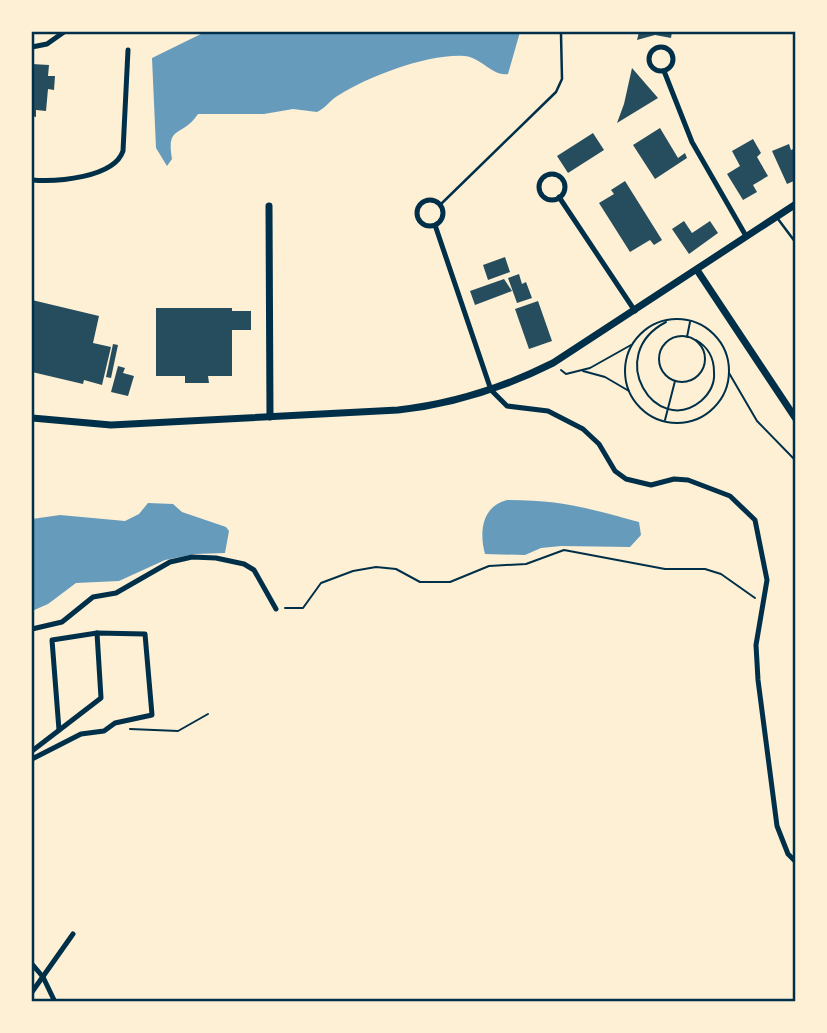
<svg xmlns="http://www.w3.org/2000/svg" width="827" height="1033" viewBox="0 0 827 1033" font-family="Helvetica,sans-serif">
	<style>
		.water { fill: #669bbc }
		.building { fill: #264d5e }
		.lines { fill: none; stroke-linecap: round; stroke-linejoin: round }
		.path { stroke: #003049; stroke-width: 2 }
		.service { stroke: #003049; stroke-width: 2.5 }
		.minor { stroke: #003049; stroke-width: 5 }
		.tertiary { stroke: #003049; stroke-width: 7 }
		.neatline { fill: none; stroke: #003049; stroke-width: 2.5 }
	</style>
	<rect width="100%" height="100%" fill="#fdf0d5"/>
	<!-- water -->
	<g class="water">
		<path d="M205,32H520L508,74C493,77 481,57 464,56C427,54 370,76 339,95C331,99 326,108 317,112L293,109L264,114H198C182,138 166,124 172,159L167,166L156,148L152,58Z"/>
		<path d="M507,500C561,500 588,508 639,522L641,535L630,547L561,546L541,548L525,555L485,554C479,532 482,506 507,500Z"/>
		<polygon points="148,503 173,504 182,512 226,527 229,531 225,553 195,554 165,560 119,581 76,583 48,604 32,611 32,519 60,515 125,521 139,514"/>
	</g>
	<!-- building -->
	<g class="building">
		<polygon points="639,32 672,32 671,38 655,35 637,40"/>
		<polygon points="32,64 49,65 48,76 55,76 54,90 48,89 46,111 36,110 36,117 32,116"/>
		<polygon points="632,68 658,98 617,123 624,104"/>
		<polygon points="660,128 678,158 685,153 687,158 655,179 633,145"/>
		<polygon points="593,133 604,150 568,173 557,156"/>
		<polygon points="753,139 761,153 757,157 768,176 753,185 757,192 743,200 727,174 740,166 732,151"/>
		<polygon points="789,144 791,150 796,148 796,180 787,184 772,151"/>
		<polygon points="625,181 662,240 654,245 650,240 630,252 599,203 614,194 611,190"/>
		<polygon points="684,221 692,233 710,221 718,233 689,254 672,229"/>
		<polygon points="505,257 510,272 488,280 483,265"/>
		<polygon points="519,274 522,284 526,282 532,298 517,303 508,278"/>
		<polygon points="504,279 512,291 475,305 470,291"/>
		<polygon points="32,300 99,316 93,343 111,347 102,385 84,380 83,384 32,372"/>
		<polygon points="538,301 552,341 529,349 515,309"/>
		<polygon points="156,308 232,308 232,311 251,311 251,330 232,330 232,376 208,376 209,383 185,383 185,376 156,376"/>
		<polygon points="113,344 118,345 111,378 106,377"/>
		<polygon points="118,366 125,368 123,373 134,376 128,396 111,392"/>
	</g>
	<g class="lines">
		<!-- path -->
		<g class="path">
			<circle cx="677" cy="371" r="52"/>
			<path d="M666,322C603,355 656,438 701,401C710,393 715,383 714,372C714,358 708,347 696,340"/>
			<circle cx="682" cy="359" r="23"/>
			<polyline points="687,337 690,322"/>
			<polyline points="561,370 566,374 590,368 631,345"/>
			<polyline points="583,371 605,377 629,391"/>
			<polyline points="729,373 757,421 796,461"/>
			<polyline points="665,420 675,381"/>
			<polyline points="285,608 303,608 321,583 353,571 376,567 396,569 420,582 450,582 489,566 526,564 564,550 665,569 705,569 721,574 755,598"/>
			<polyline points="130,729 178,731 208,714"/>
		</g>
		<!-- service -->
		<g class="service">
			<polyline points="440,205 556,92 562,79 561,34"/>
			<polyline points="778,219 796,243"/>
		</g>
		<!-- minor -->
		<g class="minor">
			<circle cx="661" cy="59" r="12"/>
			<polyline points="32,47 47,44 64,32"/>
			<polyline points="664,71 692,142 746,236"/>
			<circle cx="552" cy="187" r="13"/>
			<path d="M32,180C56,182 114,178 123,151L128,50"/>
			<polyline points="559,197 635,311"/>
			<circle cx="430" cy="213" r="13"/>
			<polyline points="435,225 491,390 507,406 548,411 583,429 599,444 615,471 626,479 651,485 674,479 688,480 730,496 755,520 767,580 756,645 758,680 777,826 788,854 796,862"/>
			<polyline points="32,629 62,622 93,597 116,593 170,562 192,557 216,558 244,564 254,570 276,609"/>
			<polyline points="32,751 101,698 97,633"/>
			<polyline points="32,759 81,734 104,731 115,723 152,715 145,634 97,633 52,640 59,730"/>
			<polyline points="32,964 43,977 55,1002"/>
			<polyline points="32,992 73,934"/>
		</g>
		<!-- tertiary -->
		<g class="tertiary">
			<polyline points="269,206 270,417"/>
			<polyline points="697,270 796,419"/>
			<path d="M32,418L111,425L398,410C453,404 503,388 553,363L796,204"/>
		</g>
	</g>
	<!-- border -->
	<rect width="827" height="1033" fill="none" stroke="#fdf0d5" stroke-width="66"/>
	<rect x="33" y="33" width="761" height="967" class="neatline"/>
</svg>
